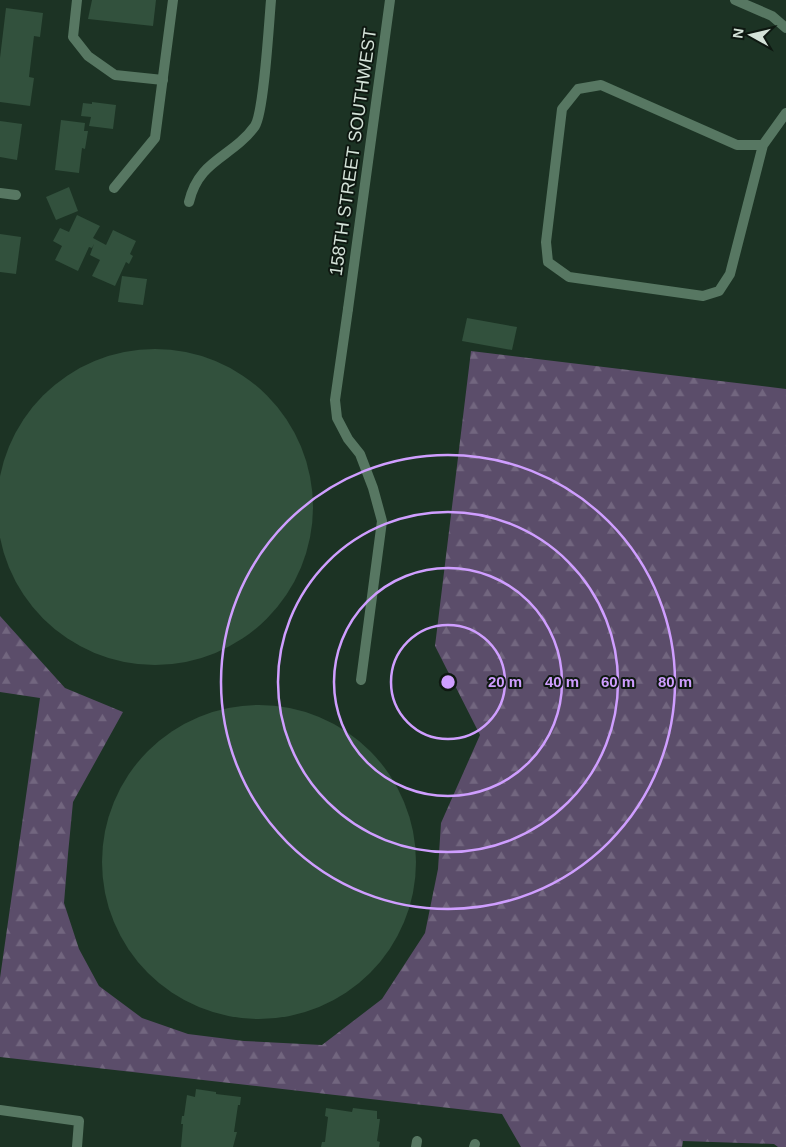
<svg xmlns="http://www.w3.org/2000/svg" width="786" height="1147" viewBox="0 0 786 1147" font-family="Arial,sans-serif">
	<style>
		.forest { fill: url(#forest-firs) }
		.building { fill: #32513d }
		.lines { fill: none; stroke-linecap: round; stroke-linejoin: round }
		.service { stroke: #577762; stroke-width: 10 }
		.minor { stroke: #577762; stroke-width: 10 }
		.tertiary { stroke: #577762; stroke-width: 10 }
		.ring { fill: none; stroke: #cf9eff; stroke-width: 2.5 }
		.labels { text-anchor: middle; stroke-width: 4; stroke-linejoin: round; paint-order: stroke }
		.street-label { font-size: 18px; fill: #d4e2d8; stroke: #0e1811 }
		.centre { fill: #cf9eff; stroke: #0e1811; stroke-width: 2.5 }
		.ring-label { font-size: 15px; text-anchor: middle; font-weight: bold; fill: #cf9eff; stroke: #0e1811; stroke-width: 4; stroke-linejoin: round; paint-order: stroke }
	</style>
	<defs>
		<pattern id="forest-firs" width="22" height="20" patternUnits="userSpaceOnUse" patternTransform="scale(1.25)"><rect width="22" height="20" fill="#5b4d6a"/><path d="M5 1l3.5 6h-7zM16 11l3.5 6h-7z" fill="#72667f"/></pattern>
	</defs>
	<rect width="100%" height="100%" fill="#1c3324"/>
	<!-- forest -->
	<polygon class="forest" points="471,351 786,389 786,1147 778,1147 774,1144 683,1141 682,1147 521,1147 502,1114 0,1057 0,978 40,698 0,692 0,616 65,688 123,712 73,802 68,854 64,903 79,949 99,986 142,1018 188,1034 244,1041 322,1045 382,999 425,933 438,869 441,823 480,735 435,646"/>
	<!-- building -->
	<g class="building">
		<polygon points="92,0 156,0 153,26 88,19"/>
		<polygon points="6,8 43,13 40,37 34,36 29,77 34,78 30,106 0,102 0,58"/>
		<polygon points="92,102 116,105 113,129 89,126 91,117 81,116 83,103 92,104"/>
		<polygon points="61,120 85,123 84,131 88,131 85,149 82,148 79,173 55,170"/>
		<polygon points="0,121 22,124 17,160 0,157"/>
		<polygon points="69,187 78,211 56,220 46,197"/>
		<polygon points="77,215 100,226 93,238 106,245 113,230 136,241 130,254 133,256 129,264 126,262 115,286 92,276 100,260 90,255 94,244 92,248 89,247 78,271 55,260 62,246 53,241 60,228 69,232"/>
		<polygon points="0,234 21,237 16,274 0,272"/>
		<polygon points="122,276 147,279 143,305 118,302"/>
		<polygon points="467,318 517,327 512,350 462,341"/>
		<circle cx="155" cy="507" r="158"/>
		<circle cx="259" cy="862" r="157"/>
		<polygon points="196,1089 216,1092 216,1094 241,1097 240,1105 238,1105 234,1132 237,1132 233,1147 181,1147 183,1124 181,1124 182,1116 184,1116 187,1095 195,1097"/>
		<polygon points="326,1108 352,1112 353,1108 377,1111 377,1119 380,1119 377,1141 380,1142 379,1147 321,1147 322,1142 325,1142 328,1117 325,1116"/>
	</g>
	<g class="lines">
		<!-- service -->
		<g class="service">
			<polyline points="77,0 73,37 88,56 115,75 163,80"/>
			<polyline points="114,188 155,138 173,0"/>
			<polyline points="0,193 16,195"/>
			<path d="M189,202C199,159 232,158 255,126C264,112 269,22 271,0"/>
			<polyline points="348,309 335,400 337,418 348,439 360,454 373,488 382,521 361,680"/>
			<polyline points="0,1110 79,1121 77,1147"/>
			<polyline points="416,1147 417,1141"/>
			<polyline points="474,1147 475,1144"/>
		</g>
		<!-- minor -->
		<g class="minor">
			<polyline points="763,145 737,145 601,85 578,89 562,109 546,242 548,262 569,277 703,296 719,291 730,274 763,145 786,113"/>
			<polyline points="348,309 390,0"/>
		</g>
		<!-- tertiary -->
		<polyline class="tertiary" points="735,0 772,16 786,28"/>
	</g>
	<!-- distance rings -->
	<g class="ring">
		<circle cx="448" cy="682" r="57"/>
		<circle cx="448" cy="682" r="114"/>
		<circle cx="448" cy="682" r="170"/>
		<circle cx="448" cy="682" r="227"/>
	</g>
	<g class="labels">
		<!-- street labels -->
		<g class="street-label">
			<text transform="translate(353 152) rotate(-82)" y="6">158TH STREET SOUTHWEST</text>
		</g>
	</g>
	<circle cx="448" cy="682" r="8" class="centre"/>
	<g class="ring-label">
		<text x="505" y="687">20 m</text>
		<text x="562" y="687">40 m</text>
		<text x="618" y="687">60 m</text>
		<text x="675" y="687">80 m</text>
	</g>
	<!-- north arrow -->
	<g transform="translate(751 35) rotate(278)" stroke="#0e1811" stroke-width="4" paint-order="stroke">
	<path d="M0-4L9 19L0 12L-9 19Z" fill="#d4e2d8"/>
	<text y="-8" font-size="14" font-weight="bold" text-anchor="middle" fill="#d4e2d8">N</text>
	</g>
</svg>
